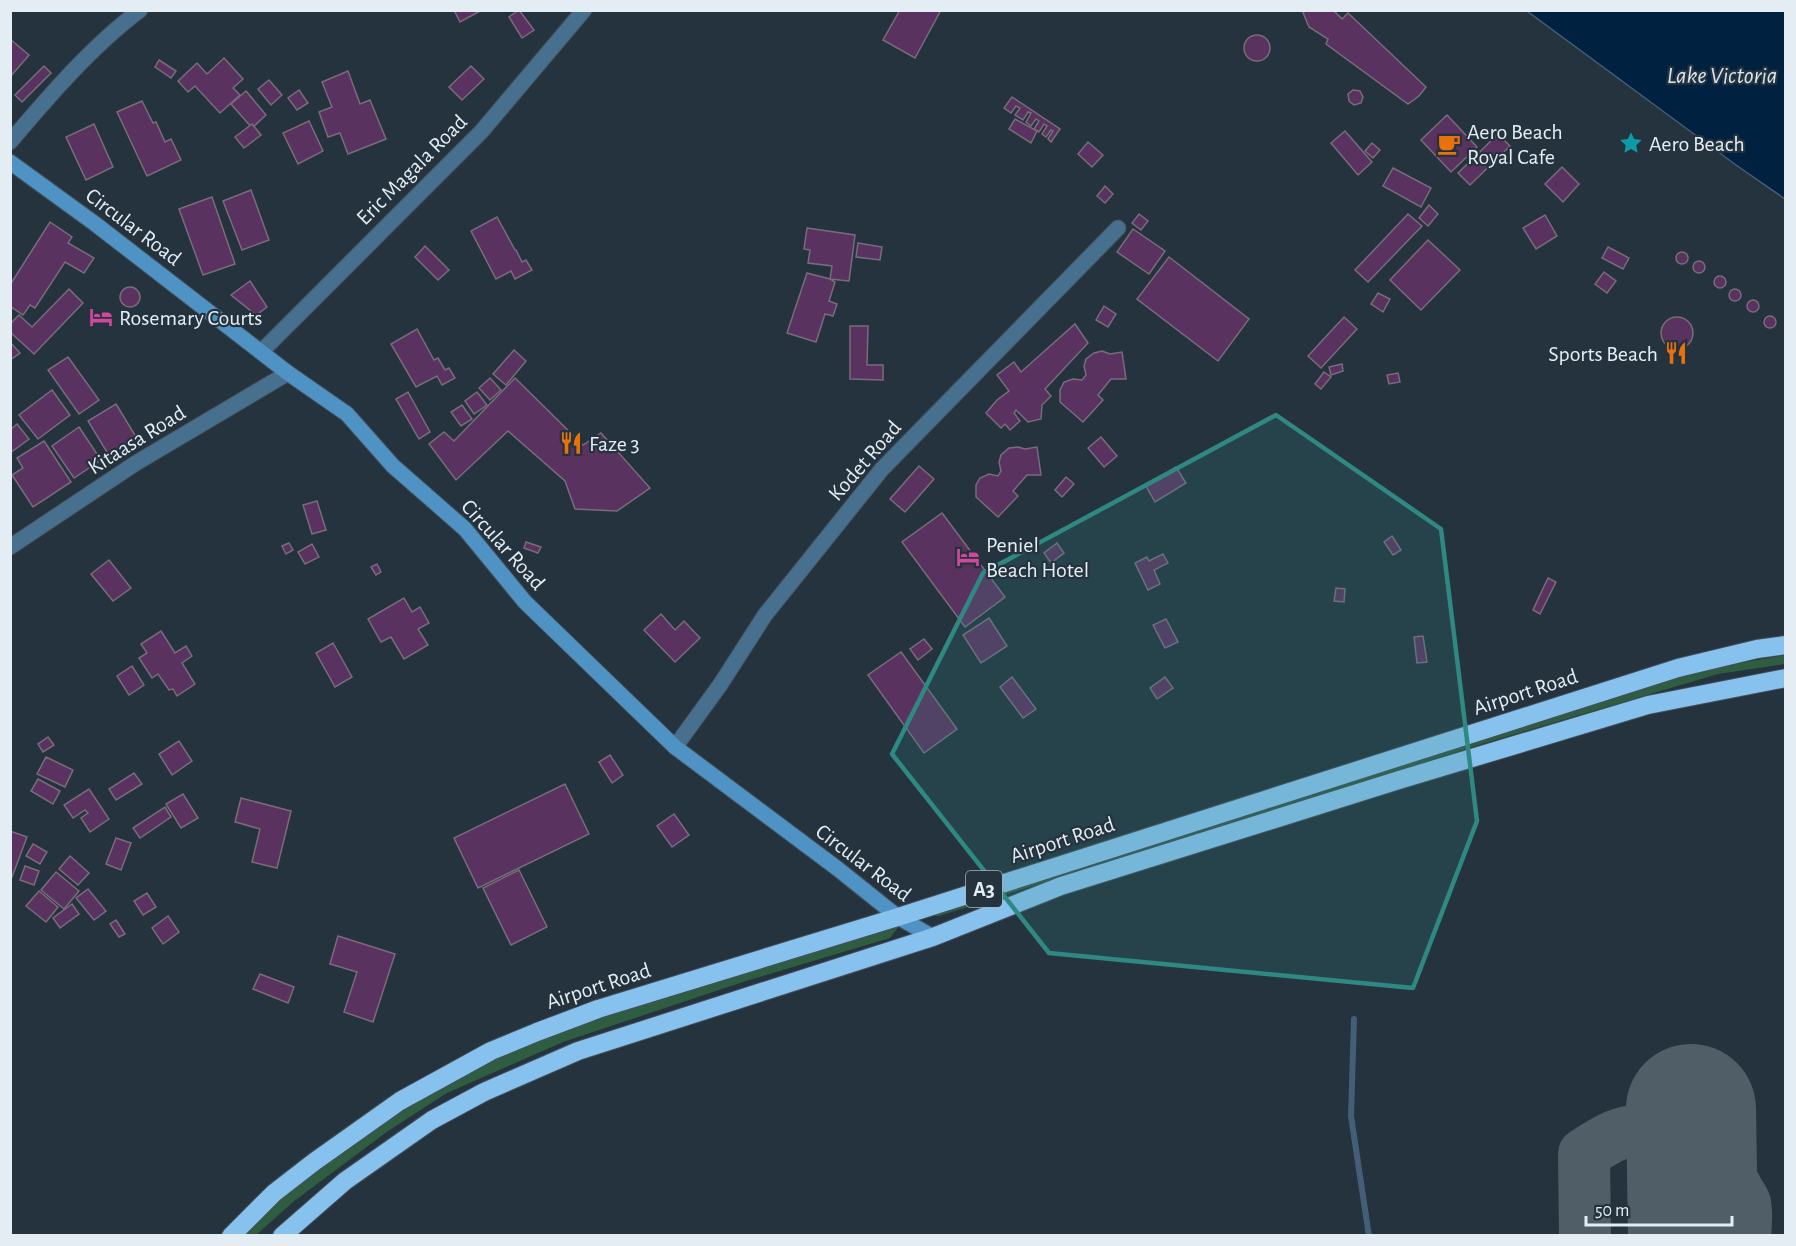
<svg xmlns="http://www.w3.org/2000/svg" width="1796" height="1246" viewBox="0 0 1796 1246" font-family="'Alegreya Sans',sans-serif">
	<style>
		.green { fill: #2f5d42 }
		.water { fill: #012141; stroke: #455e77; stroke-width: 1.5 }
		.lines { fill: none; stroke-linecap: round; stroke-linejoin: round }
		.stream { stroke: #455e77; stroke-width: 6 }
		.taxiway { stroke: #505e68; stroke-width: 52 }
		.runway { stroke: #505e68; stroke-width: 130 }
		.building { fill: #59325f; stroke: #796c7a; stroke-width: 1.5 }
		.street-casing { stroke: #44515b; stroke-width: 17 }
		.secondary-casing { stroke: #44515b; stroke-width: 17 }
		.highway-casing { stroke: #44515b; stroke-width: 20 }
		.street { stroke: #47708f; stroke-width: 15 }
		.secondary { stroke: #4f93c4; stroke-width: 15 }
		.highway { stroke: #87c2ef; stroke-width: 18 }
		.marked { fill: #2f8882; fill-opacity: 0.2; stroke: #2f8882; stroke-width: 4.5; stroke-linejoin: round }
		.labels { text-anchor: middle; stroke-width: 4.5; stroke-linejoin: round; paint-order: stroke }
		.shield { fill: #25333e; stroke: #abb5bd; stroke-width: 1.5 }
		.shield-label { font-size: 21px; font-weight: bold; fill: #e4edf4 }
		.poi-label { font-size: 22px; fill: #e4edf4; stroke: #25333e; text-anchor: start }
		.street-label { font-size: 22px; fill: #e4edf4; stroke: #25333e }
		.water-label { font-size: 24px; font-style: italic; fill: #d8e4f2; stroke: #25333e }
	</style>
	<rect width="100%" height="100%" fill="#25333e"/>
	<!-- green -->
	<g class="green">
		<polygon points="1785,655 1785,664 1718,674 1485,743 939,916 933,916 931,914 1701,670"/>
		<polygon points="899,926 890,938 746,981 563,1042 447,1093 388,1131 293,1202 256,1235 242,1236 280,1200 372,1127 471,1067 557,1031"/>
	</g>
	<!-- water -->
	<polygon class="water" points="1527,11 1785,11 1785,199 1736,165"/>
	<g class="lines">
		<!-- stream -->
		<polyline class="stream" points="1354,1019 1351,1116 1369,1236"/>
		<!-- taxiway -->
		<path class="taxiway" d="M1585,1236L1584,1154C1595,1147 1607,1138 1620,1134C1669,1119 1713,1145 1736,1187C1738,1192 1743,1198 1745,1203C1747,1212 1746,1226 1745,1236"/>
		<!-- runway -->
		<polyline class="runway" points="1691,1109 1693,1236"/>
	</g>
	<!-- building -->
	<g class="building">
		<polygon points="454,10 482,10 460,22"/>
		<polygon points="519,10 534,30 522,38 509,17"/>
		<polygon points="900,10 941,10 915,58 883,40"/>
		<polygon points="1302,10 1333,10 1342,19 1348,13 1426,87 1419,96 1408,104 1326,44 1328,39 1309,27"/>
		<circle cx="1257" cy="48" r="13"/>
		<polygon points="10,39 29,55 10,77"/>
		<polygon points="224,58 243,79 233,88 240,95 220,113 195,86 188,92 178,81 197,63 207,74"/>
		<polygon points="159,60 176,71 171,78 155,67"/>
		<polygon points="44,66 51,73 22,102 15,95"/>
		<polygon points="471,66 484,79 462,100 449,87"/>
		<polygon points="348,71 360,104 370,100 386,139 348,154 340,133 328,137 319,112 332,107 322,82"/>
		<polygon points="269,80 282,95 271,105 258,89"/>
		<polygon points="299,90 308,103 297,110 288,98"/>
		<polygon points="1353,90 1360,91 1363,97 1361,103 1354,105 1349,101 1348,94"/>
		<polygon points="246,91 266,115 252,128 231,104"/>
		<polygon points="1012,97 1060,129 1051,142 1048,139 1053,131 1051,130 1046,137 1042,134 1047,126 1044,124 1039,132 1034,129 1039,121 1036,119 1031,126 1026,122 1031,113 1028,112 1023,120 1015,115 1020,108 1016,106 1011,113 1004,108"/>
		<polygon points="142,101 153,123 156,122 165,142 171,139 181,160 147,176 117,112"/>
		<polygon points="1447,115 1477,147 1451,172 1421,140"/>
		<polygon points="1015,119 1037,131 1031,143 1009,129"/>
		<polygon points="309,121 323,151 298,164 283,133"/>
		<polygon points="94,124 113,167 86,180 66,137"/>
		<polygon points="252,124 261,135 244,148 235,137"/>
		<polygon points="1345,131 1372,162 1358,175 1331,143"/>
		<polygon points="1498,134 1510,146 1470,185 1458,173"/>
		<polygon points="1088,142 1103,155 1092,167 1078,154"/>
		<polygon points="1372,143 1380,150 1373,158 1365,151"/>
		<polygon points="1562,167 1579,184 1563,202 1545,184"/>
		<polygon points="1393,168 1431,188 1421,207 1383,186"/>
		<polygon points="1105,186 1113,194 1105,203 1097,196"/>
		<polygon points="251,190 269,240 242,250 223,201"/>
		<polygon points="212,197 235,264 203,275 179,209"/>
		<polygon points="1429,205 1438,214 1428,226 1419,218"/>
		<polygon points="1139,214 1148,221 1141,230 1132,223"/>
		<polygon points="1408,214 1422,226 1368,282 1355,270"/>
		<polygon points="1545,215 1557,236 1536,249 1523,228"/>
		<polygon points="497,217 515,250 516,250 522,262 526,260 532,270 515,279 511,271 496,279 471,231"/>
		<polygon points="50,222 72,237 68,243 94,258 84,273 65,262 35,308 30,305 23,315 10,306 10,285"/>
		<polygon points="807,228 855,235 849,281 830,279 832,266 808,263 810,250 804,249"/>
		<polygon points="1133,229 1165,251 1149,274 1117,252"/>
		<polygon points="1428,240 1460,270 1421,310 1390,280"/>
		<polygon points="858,243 882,247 880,260 856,257"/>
		<polygon points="425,246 449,270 438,280 415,257"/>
		<polygon points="1608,247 1629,258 1623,269 1602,258"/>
		<circle cx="1682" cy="258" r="6"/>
		<polygon points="1169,257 1249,319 1218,361 1137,299"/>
		<circle cx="1699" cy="267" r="6"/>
		<polygon points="1604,272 1616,281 1607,293 1595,284"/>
		<polygon points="807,273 830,279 835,282 829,301 837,304 833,316 825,314 816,342 787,333"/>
		<circle cx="1720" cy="282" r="6"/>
		<polygon points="250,281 267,307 256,315 231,295"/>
		<circle cx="130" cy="297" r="10"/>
		<polygon points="69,289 83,303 34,354 10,332 10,324 19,315 32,327"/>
		<circle cx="1735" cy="295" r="6"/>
		<polygon points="1378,293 1390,299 1383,312 1371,304"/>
		<circle cx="1753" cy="306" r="6"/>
		<polygon points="1104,306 1116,314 1108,327 1096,320"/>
		<circle cx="1770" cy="322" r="6"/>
		<polygon points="1344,317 1357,329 1321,368 1308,356"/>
		<circle cx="1677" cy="333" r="16"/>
		<polygon points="1075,324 1088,343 1045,389 1051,396 1042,405 1041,419 1028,422 1016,410 1014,413 1020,421 1010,430 1005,424 1001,428 986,413 997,400 1009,391 997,375 1014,362 1021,372"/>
		<polygon points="850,326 868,326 867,365 883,365 883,380 850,379"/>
		<polygon points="417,329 434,360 438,358 445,370 449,368 455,378 442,385 437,376 416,387 391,344"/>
		<polygon points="10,342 20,353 10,360"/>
		<polygon points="514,350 526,361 506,385 493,374"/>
		<polygon points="1102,351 1110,354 1122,352 1126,379 1111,379 1098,395 1103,400 1083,422 1060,402 1060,390 1064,382 1073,379 1082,380 1086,375 1084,366 1086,359 1094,353"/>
		<polygon points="68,357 99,400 79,414 48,370"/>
		<polygon points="1342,364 1343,371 1331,375 1329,367"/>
		<polygon points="1324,372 1331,377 1321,389 1315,384"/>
		<polygon points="1398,373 1400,382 1389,384 1387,375"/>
		<polygon points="490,378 501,390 490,400 479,388"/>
		<polygon points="515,378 583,445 601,433 650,488 617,511 575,509 565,481 508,431 456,480 429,444 444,432 454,441"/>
		<polygon points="52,390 70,415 38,439 19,415"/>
		<polygon points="408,392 430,432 419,439 396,399"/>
		<polygon points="477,392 487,405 474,414 465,401"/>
		<polygon points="116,404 141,445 113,462 88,421"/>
		<polygon points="462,405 472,419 461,426 451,412"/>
		<polygon points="17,424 29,439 10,453 10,430"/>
		<polygon points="79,427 101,460 74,478 52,446"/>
		<polygon points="1101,437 1117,456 1104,467 1088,448"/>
		<polygon points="44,441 71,482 33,507 12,475 23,468 17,458"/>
		<polygon points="1018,447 1025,449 1037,447 1041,475 1027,475 1013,491 1018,496 998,517 976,497 976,485 980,478 989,474 998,476 1001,471 999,462 1001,455 1009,448"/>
		<polygon points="919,466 934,479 905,512 890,499"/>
		<polygon points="1176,467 1186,483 1155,502 1146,486"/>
		<polygon points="1066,477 1074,484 1062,497 1055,490"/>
		<polygon points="317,501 326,530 312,534 303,505"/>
		<polygon points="942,513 1005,597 965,627 902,542"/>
		<polygon points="1392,536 1401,550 1393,555 1384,542"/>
		<polygon points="526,542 541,547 538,553 524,548"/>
		<polygon points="289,543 293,550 286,554 282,546"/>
		<polygon points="1057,543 1064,553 1051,563 1044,553"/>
		<polygon points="312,544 319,557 305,564 298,552"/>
		<polygon points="1163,554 1168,563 1154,570 1160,584 1148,590 1135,563 1147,557 1149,561"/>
		<polygon points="109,560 131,588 113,601 91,574"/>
		<polygon points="377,564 381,572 376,575 371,567"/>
		<polygon points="1548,578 1556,582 1540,614 1533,610"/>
		<polygon points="1336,588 1345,589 1344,602 1334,601"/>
		<polygon points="404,598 412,612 420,607 429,623 418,629 428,645 404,659 391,637 381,642 368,619"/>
		<polygon points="661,614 675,630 684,621 700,638 675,662 644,630"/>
		<polygon points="989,618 1007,646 981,663 963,635"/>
		<polygon points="1166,619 1178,642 1165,648 1153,625"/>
		<polygon points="161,631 175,653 186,646 192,656 182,663 195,684 177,696 173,689 169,690 158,674 152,678 139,658 147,653 141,644"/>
		<polygon points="1423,636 1427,662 1417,663 1414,637"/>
		<polygon points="924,639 932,649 918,660 910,649"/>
		<polygon points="333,643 352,677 335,687 316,653"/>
		<polygon points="901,652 957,729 924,753 868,675"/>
		<polygon points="132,666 144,685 129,695 117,676"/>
		<polygon points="1012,677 1036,709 1023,718 1000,687"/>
		<polygon points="1165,677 1173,688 1157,699 1150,688"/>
		<polygon points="48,737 54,745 43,752 38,744"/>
		<polygon points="179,741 192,761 172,775 159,754"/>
		<polygon points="610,755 623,775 612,783 599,762"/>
		<polygon points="46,757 73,770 65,787 37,774"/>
		<polygon points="134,773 142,784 116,800 109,789"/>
		<polygon points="38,779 60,791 53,804 31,791"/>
		<polygon points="565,784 589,834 478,888 454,838"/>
		<polygon points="89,789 109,819 90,832 81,818 88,813 85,810 73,818 64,805"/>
		<polygon points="183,794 198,818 181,828 166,804"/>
		<polygon points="241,798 291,811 277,868 252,862 260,829 235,822"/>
		<polygon points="165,807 171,817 140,838 133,828"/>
		<polygon points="674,814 689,835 672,847 657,826"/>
		<polygon points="10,831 27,837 12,877 10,876"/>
		<polygon points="116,838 131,843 121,870 106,864"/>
		<polygon points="33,844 47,852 40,864 26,856"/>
		<polygon points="70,856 89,873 78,885 59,869"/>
		<polygon points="25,866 39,871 34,885 20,880"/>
		<polygon points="519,870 547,927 511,945 483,888"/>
		<polygon points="56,872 79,891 64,909 41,890"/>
		<polygon points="88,889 106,911 94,920 76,898"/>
		<polygon points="39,891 58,907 46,922 26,906"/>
		<polygon points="147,893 156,907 143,915 134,901"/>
		<polygon points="72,904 79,914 60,928 53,918"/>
		<polygon points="168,916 179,932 163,944 152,928"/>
		<polygon points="116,920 125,934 119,937 110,924"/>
		<polygon points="338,936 395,954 373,1022 344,1012 357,972 330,964"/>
		<polygon points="260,974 294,987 288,1003 253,989"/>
	</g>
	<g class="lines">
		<!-- street casing -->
		<g class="street-casing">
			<g id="street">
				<path d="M10,142C49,96 92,46 140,10"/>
				<polyline points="261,352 481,132 584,10"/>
				<polyline points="10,547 136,463 288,373"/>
				<polyline points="675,747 720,685 765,615 882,469 1118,228"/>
			</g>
		</g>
		<!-- secondary casing -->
		<g class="secondary-casing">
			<polyline id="secondary" points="10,162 94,223 288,373 347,414 393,466 465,529 525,602 675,747 838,869 898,917 933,937"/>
		</g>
		<!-- highway casing -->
		<g class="highway-casing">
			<g id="highway">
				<polyline points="231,1236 274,1193 314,1162 400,1101 491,1051 537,1032 598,1009 898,917 1678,668 1757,649 1786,645"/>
				<polyline points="282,1236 345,1181 432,1120 484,1092 578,1051 933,937 1061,886 1399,780 1648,705 1786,678"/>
			</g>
		</g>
		<!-- street -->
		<use href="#street" class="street"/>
		<!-- secondary -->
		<use href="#secondary" class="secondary"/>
		<!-- highway -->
		<use href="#highway" class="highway"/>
	</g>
	<!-- marked area -->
	<path class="marked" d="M1276,415L1441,529L1477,821L1413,988L1049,953L892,754L983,573Z"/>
	<!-- icons -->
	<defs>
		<g id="sight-bare" transform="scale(1.8)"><path d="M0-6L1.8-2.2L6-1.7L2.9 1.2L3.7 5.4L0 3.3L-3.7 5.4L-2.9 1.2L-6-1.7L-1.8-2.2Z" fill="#0f9aa8" stroke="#25333e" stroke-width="2.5" paint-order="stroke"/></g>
		<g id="cafe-bare" transform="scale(1.8)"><path d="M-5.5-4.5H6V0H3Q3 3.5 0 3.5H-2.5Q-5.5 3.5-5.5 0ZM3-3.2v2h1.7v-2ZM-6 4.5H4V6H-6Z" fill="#e8710a" stroke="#25333e" stroke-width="2.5" paint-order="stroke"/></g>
		<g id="hotel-bare" transform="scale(1.8)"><path d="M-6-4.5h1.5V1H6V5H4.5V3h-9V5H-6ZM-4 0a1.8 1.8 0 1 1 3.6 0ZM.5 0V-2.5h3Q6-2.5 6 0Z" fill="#d1479c" stroke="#25333e" stroke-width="2.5" paint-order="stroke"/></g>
		<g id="restaurant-bare" transform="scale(1.8)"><path d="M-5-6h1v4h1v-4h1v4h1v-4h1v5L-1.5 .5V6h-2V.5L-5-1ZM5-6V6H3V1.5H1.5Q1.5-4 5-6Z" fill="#e8710a" stroke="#25333e" stroke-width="2.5" paint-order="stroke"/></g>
	</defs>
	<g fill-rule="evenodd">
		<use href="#sight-bare" x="1631" y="143"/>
		<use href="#cafe-bare" x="1449" y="144"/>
		<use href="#hotel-bare" x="101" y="317"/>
		<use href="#restaurant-bare" x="1676" y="353"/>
		<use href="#restaurant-bare" x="571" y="443"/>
		<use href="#hotel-bare" x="968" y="557"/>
	</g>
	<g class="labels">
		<!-- shield labels -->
		<rect class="shield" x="966" y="871" width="36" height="36" rx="4.5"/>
		<g class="shield-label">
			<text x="984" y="896">A3</text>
		</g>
		<!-- poi labels -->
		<g class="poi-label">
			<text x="1467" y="139">Aero Beach<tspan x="1467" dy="25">Royal Cafe</tspan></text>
			<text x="1649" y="151">Aero Beach</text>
			<text x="119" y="325">Rosemary Courts</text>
			<text x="1658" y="361" text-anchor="end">Sports Beach</text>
			<text x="589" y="451">Faze 3</text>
			<text x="986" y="552">Peniel<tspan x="986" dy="25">Beach Hotel</tspan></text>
		</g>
		<!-- street labels -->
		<g class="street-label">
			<text transform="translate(411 169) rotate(-45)" y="8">Eric Magala Road</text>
			<text transform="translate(134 226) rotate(37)" y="8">Circular Road</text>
			<text transform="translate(136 439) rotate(-32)" y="8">Kitaasa Road</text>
			<text transform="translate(864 460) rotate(-49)" y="8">Kodet Road</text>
			<text transform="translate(504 544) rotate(48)" y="8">Circular Road</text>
			<text transform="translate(1525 691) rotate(-18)" y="8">Airport Road</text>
			<text transform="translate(1062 839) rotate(-18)" y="8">Airport Road</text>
			<text transform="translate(864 862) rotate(37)" y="8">Circular Road</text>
			<text transform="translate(598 985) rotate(-18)" y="8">Airport Road</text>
		</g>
		<!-- water labels -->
		<g class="water-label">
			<text x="1722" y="83">Lake Victoria</text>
		</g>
	</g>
	<!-- border -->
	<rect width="1796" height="1246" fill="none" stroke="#e4edf4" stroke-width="24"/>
	<!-- scale -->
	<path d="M1586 1216v9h146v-9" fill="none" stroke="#e4edf4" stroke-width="3"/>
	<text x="1595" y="1216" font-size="18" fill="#e4edf4" stroke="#25333e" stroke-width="4.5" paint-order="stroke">50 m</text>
</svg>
